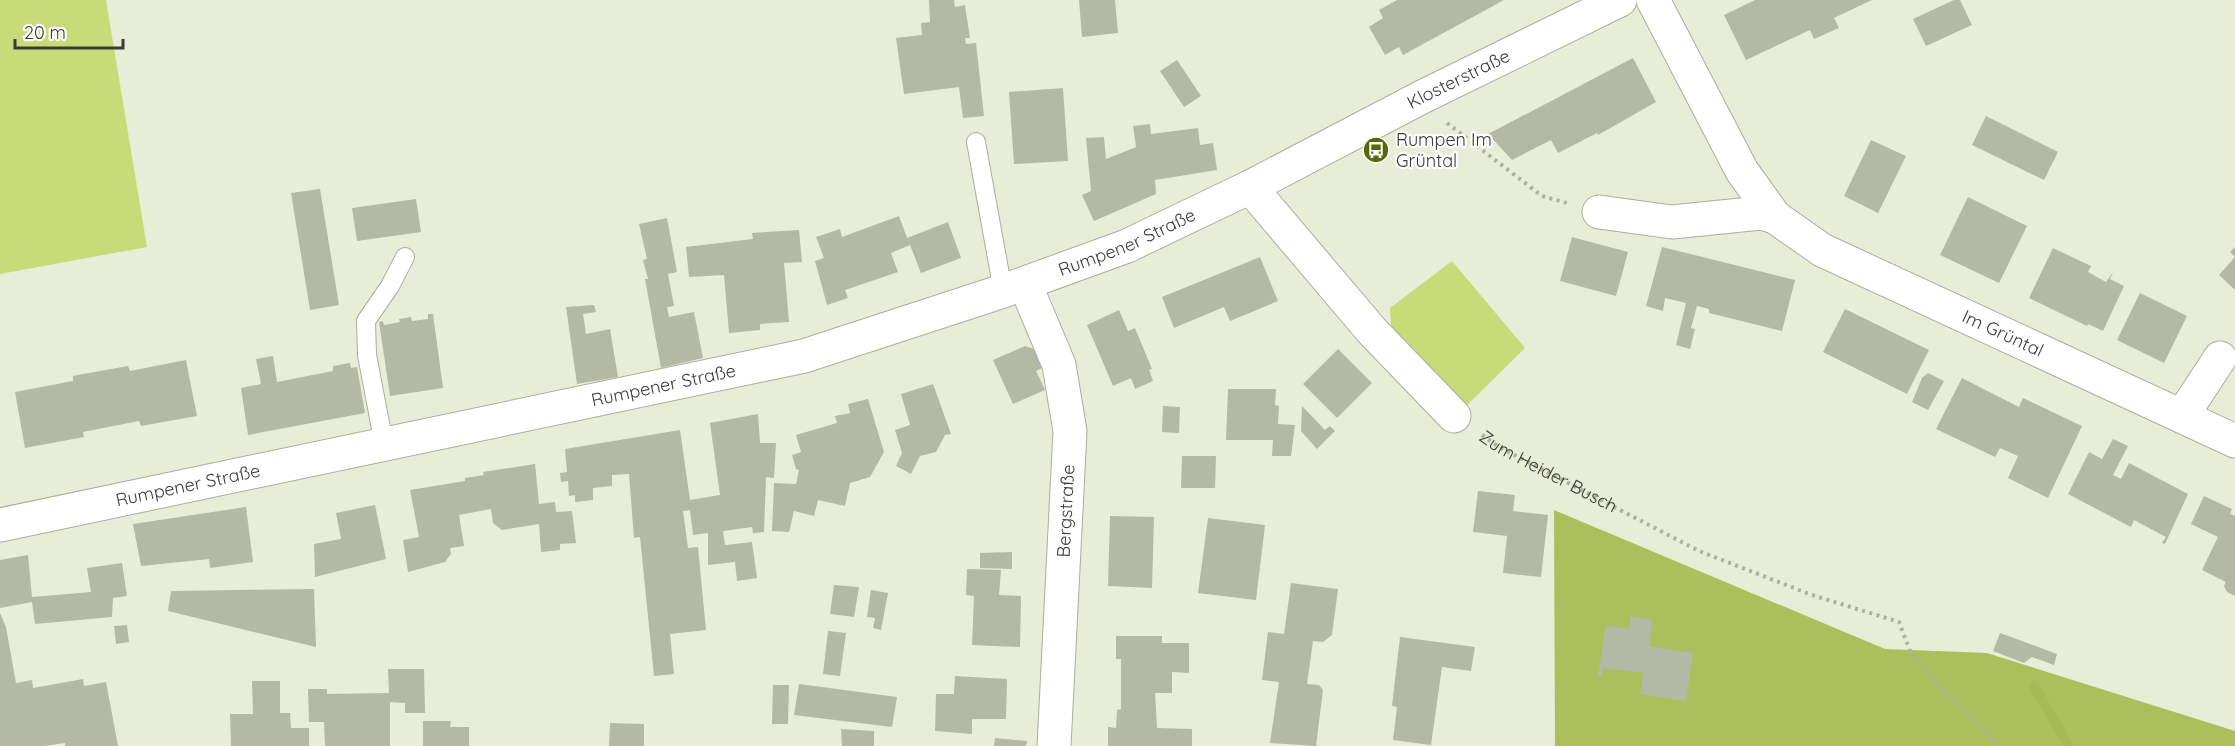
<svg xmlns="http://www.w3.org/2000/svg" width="2235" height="746" viewBox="0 0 2235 746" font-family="Quicksand,sans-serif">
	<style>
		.green { fill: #c9db79 }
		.forest { fill: #adbf5c }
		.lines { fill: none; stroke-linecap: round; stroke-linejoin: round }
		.stream { stroke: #a8ba57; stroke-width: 10 }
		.building { fill: #b4b9a5 }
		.lane-casing { stroke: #aaaf9b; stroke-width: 20 }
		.street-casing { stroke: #aaaf9b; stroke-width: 35 }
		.secondary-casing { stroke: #aaaf9b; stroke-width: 35 }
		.path { stroke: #acb09f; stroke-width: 4; stroke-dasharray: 3 4.5; stroke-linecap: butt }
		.lane { stroke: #fff; stroke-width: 18 }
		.street { stroke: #fff; stroke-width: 33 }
		.secondary { stroke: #fff; stroke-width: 33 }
		.labels { text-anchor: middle; stroke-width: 4.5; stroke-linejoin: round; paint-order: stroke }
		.street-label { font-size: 18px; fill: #3a3c34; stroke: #fff }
		.poi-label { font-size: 18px; fill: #3a3c34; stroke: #fff; text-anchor: start }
	</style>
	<rect width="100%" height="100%" fill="#e8edd8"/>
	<!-- green -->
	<g class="green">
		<polygon points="0,0 106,0 147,247 0,274"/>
		<polygon points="1452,261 1525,348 1462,410 1392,341 1390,308"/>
	</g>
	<!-- forest -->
	<polygon class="forest" points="1554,510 1885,649 1987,653 2235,731 2235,746 1555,746"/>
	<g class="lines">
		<!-- stream -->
		<polyline class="stream" points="2034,686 2069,746"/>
	</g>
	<!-- building -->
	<g class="building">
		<polygon points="929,0 954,0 955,7 965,5 970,38 965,38 966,44 976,43 984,116 963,118 959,87 904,94 896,38 922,35 921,23 930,22"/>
		<polygon points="1079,0 1115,0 1118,33 1082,37"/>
		<polygon points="1397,0 1504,0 1403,55 1399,47 1385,55 1369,27 1383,18 1379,10"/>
		<polygon points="1755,0 1872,0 1834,18 1839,28 1814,39 1810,30 1746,60 1724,15"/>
		<polygon points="1954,0 1960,0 1972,25 1926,46 1913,19"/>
		<polygon points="1633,58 1656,102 1598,135 1597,133 1558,153 1551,140 1512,160 1488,134"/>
		<polygon points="1177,60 1201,96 1184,107 1160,71"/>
		<polygon points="1063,88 1068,161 1014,164 1009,92"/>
		<polygon points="1986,116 2058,152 2044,180 1972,145"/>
		<polygon points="1150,124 1151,134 1198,128 1200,145 1213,143 1217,170 1155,180 1156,194 1094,221 1082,195 1091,191 1086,138 1104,137 1106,159 1136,147 1133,126"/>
		<polygon points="1871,140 1906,156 1878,213 1844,196"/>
		<polygon points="320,189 339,305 310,310 291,193"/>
		<polygon points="1968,197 2027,226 1999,283 1940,255"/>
		<polygon points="416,199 421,232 357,241 352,208"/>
		<polygon points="899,216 907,238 948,222 961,258 921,273 910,245 891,253 898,272 845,290 848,298 827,305 815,261 824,258 816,237 840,229 842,237"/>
		<polygon points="667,218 677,272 668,274 674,306 667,307 669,317 694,312 703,358 661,368 645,279 648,279 643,260 647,259 639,224"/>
		<polygon points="799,230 802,262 784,263 789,322 760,324 760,330 729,333 724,275 689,277 686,247 753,239 752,233"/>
		<polygon points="1572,237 1628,252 1616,296 1560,281"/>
		<polygon points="1662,247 1795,280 1782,331 1709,313 1709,309 1697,306 1691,328 1695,329 1690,349 1676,345 1686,303 1665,298 1663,311 1646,306"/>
		<polygon points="2235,247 2235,290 2219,275 2235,257 2230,252"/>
		<polygon points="2053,248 2091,266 2088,272 2106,282 2113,272 2110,279 2124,286 2103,331 2088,324 2087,326 2029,298"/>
		<polygon points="1260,257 1278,301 1230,321 1224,307 1174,328 1162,297"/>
		<polygon points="2140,293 2187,316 2164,363 2117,340"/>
		<polygon points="594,305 596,312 583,314 586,334 610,329 618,377 577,384 566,307"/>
		<polygon points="1845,309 1929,350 1907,394 1823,352"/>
		<polygon points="1119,310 1128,331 1135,328 1152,369 1149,370 1153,381 1135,389 1131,378 1113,386 1087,325"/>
		<polygon points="428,314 433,314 443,388 390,396 379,322 383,321 384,325 400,322 399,319 411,317 412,321 428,319"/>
		<polygon points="1025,346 1034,349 1042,368 1036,371 1045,390 1013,404 993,360"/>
		<polygon points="1338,349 1372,383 1337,418 1303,384"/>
		<polygon points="273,356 277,382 333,371 333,366 350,363 351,368 357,367 365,413 248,435 241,388 261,384 256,359"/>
		<polygon points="186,360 197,416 141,426 139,421 83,432 84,437 25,448 15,392 73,381 73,376 100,371 128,366 130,371"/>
		<polygon points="1928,373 1944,381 1928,410 1912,402 1922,378"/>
		<polygon points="1962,378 2019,407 2023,398 2082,426 2048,498 2008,478 2018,456 2000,448 1995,457 1936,429"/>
		<polygon points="933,384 951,434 945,435 936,452 920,456 911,474 896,466 902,453 895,430 910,425 901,394"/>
		<polygon points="1228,389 1276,389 1275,405 1279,406 1278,424 1295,425 1291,456 1272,456 1273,440 1226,440"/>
		<polygon points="868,399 884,452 870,477 850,483 845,506 818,500 814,516 794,511 789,532 772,531 774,483 796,484 799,470 796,469 792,455 801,452 796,435 837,423 835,416 850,413 848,404"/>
		<polygon points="1163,406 1180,407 1179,433 1162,432"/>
		<polygon points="1302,406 1325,430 1330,426 1335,431 1317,449 1301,431"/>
		<polygon points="758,414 760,443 776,443 774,478 766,477 764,532 753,533 752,527 723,531 725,545 752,542 757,578 737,581 735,562 708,565 708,533 693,535 690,510 683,511 688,548 698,547 706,630 670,634 674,674 654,676 640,537 634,538 629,474 612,475 612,486 593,488 593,500 575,502 575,495 569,496 568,481 561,482 560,473 567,472 565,449 680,430 690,500 720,495 710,423"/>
		<polygon points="2113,439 2128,446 2113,475 2121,479 2129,463 2188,494 2165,544 2162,543 2166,537 2134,520 2131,527 2068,494 2089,452 2102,459"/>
		<polygon points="1182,456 1216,456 1215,488 1181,488"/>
		<polygon points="535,464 539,504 555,502 556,512 572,511 576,543 560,544 560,550 541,552 539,524 502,530 493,523 491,509 459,515 464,546 450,548 451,554 445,562 408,572 403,540 419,537 410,490 465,481 465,478 484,475 483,472"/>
		<polygon points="1478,491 1515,495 1513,511 1548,515 1541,577 1503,573 1507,536 1473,532"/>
		<polygon points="2204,496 2232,509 2230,514 2235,516 2235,596 2227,592 2224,586 2226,582 2202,570 2218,537 2191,524"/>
		<polygon points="375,505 386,559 315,577 314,544 341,539 336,513"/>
		<polygon points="246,507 253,562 210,568 209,559 141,566 133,524"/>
		<polygon points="1110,516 1154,517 1152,588 1108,586"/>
		<polygon points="1208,518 1265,525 1256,600 1198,593"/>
		<polygon points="1012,552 1012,569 980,568 980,553"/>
		<polygon points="28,555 32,597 91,592 87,568 122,563 127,596 113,598 112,617 35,624 32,602 0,608 0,560"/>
		<polygon points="967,569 1001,570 999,595 1021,596 1020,647 972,645 974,596 966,595"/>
		<polygon points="1291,583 1338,589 1332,635 1323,642 1313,641 1310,663 1307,684 1319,685 1323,690 1316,746 1270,743 1279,682 1262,680 1268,632 1284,634"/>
		<polygon points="834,585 859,587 854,617 830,614"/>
		<polygon points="314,589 316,647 168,611 171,591"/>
		<polygon points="871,590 888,593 881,630 873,628 875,618 867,617"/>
		<polygon points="0,613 6,627 16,683 32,680 33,688 83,679 84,686 106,682 118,746 65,746 65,743 44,746 0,746"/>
		<polygon points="1631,616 1652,620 1650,646 1693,653 1686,701 1640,694 1643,673 1603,668 1602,676 1598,676 1606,625 1629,629"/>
		<polygon points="127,625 129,642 116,644 114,626"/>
		<polygon points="828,631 846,633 840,676 823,674"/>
		<polygon points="2000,633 2057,654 2054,665 2032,657 2024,663 1993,651"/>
		<polygon points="1116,636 1162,636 1162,643 1189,643 1189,673 1172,672 1172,693 1155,693 1156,710 1157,728 1192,729 1192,746 1108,746 1108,727 1116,728 1117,710 1121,709 1121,659 1116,659"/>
		<polygon points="1400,637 1475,647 1471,671 1442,667 1431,745 1393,740 1397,707 1392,706"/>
		<polygon points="388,669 424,669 425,713 405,713 405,703 390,702 390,746 325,746 324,722 309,722 308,689 327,689 327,694 389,693"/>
		<polygon points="955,676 1007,679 1006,719 972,719 972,734 935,731 936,694 954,694"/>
		<polygon points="252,681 280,681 280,713 290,713 291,728 309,728 309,746 231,746 230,714 253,714"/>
		<polygon points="799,684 897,697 892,727 794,715"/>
		<polygon points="773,685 789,685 788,724 772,724"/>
		<polygon points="423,721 451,721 450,727 469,727 469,746 423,746"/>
		<polygon points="610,723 644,724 644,746 609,746"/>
		<polygon points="841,729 874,731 874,746 842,746"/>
		<polygon points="995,738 1027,741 1026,746 994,746"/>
	</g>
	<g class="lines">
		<!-- lane casing -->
		<g class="lane-casing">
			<g id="lane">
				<polyline points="976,142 1003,291"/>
				<polyline points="384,444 367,355 366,321 390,286 405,257"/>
			</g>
		</g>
		<!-- street casing -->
		<g class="street-casing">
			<g id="street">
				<path id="s2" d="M1653,0L1742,171L1775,217L1822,250L2235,441"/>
				<polyline points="1250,187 1372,331 1454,416"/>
				<polyline points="1599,212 1672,222 1761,213 1775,217"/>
				<polyline points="1025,284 1059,365 1070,431 1054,746"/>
				<polyline points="2182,416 2220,358"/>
			</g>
		</g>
		<!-- secondary casing -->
		<g class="secondary-casing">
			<g id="secondary">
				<path id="s3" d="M0,525L804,356L1003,291L1127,246L1250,187L1422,97L1620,0"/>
			</g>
		</g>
		<!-- path -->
		<g class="path">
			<polyline points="1447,123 1542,196 1567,203"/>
			<path id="s1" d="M1482,435L1499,447L1699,551L1812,595L1899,622L1910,651L1950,698L2000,746"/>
		</g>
		<!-- lane -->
		<use href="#lane" class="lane"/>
		<!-- street -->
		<use href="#street" class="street"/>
		<!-- secondary -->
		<use href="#secondary" class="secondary"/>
	</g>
	<!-- icons -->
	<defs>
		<g id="bus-disc" transform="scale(1.35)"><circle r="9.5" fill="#59660a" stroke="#fff"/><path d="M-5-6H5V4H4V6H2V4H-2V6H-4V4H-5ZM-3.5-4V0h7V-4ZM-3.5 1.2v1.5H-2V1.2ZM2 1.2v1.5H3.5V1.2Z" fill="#fff"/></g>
	</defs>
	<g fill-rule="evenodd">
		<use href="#bus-disc" x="1376" y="150"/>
	</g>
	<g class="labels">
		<!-- street labels -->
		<g class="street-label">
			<text dy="6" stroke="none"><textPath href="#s3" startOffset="1534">Klosterstraße</textPath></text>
			<text dy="6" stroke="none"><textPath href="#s3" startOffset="1164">Rumpener Straße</textPath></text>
			<text dy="6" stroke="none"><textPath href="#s2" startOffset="506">Im Grüntal</textPath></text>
			<text dy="6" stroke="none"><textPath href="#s3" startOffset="678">Rumpener Straße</textPath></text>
			<text dy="6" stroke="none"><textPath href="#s1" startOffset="76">Zum Heider Busch</textPath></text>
			<text dy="6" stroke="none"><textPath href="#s3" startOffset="192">Rumpener Straße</textPath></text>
			<text transform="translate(1066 511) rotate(-87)" y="6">Bergstraße</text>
		</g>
		<!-- poi labels -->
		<g class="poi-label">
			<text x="1396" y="146">Rumpen Im<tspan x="1396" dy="21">Grüntal</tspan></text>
		</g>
	</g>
	<!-- scale -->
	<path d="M15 39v9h108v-9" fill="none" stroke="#3a3c34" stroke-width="3"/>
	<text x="24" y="39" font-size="18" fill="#3a3c34" stroke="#ffffff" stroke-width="4.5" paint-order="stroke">20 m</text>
</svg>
